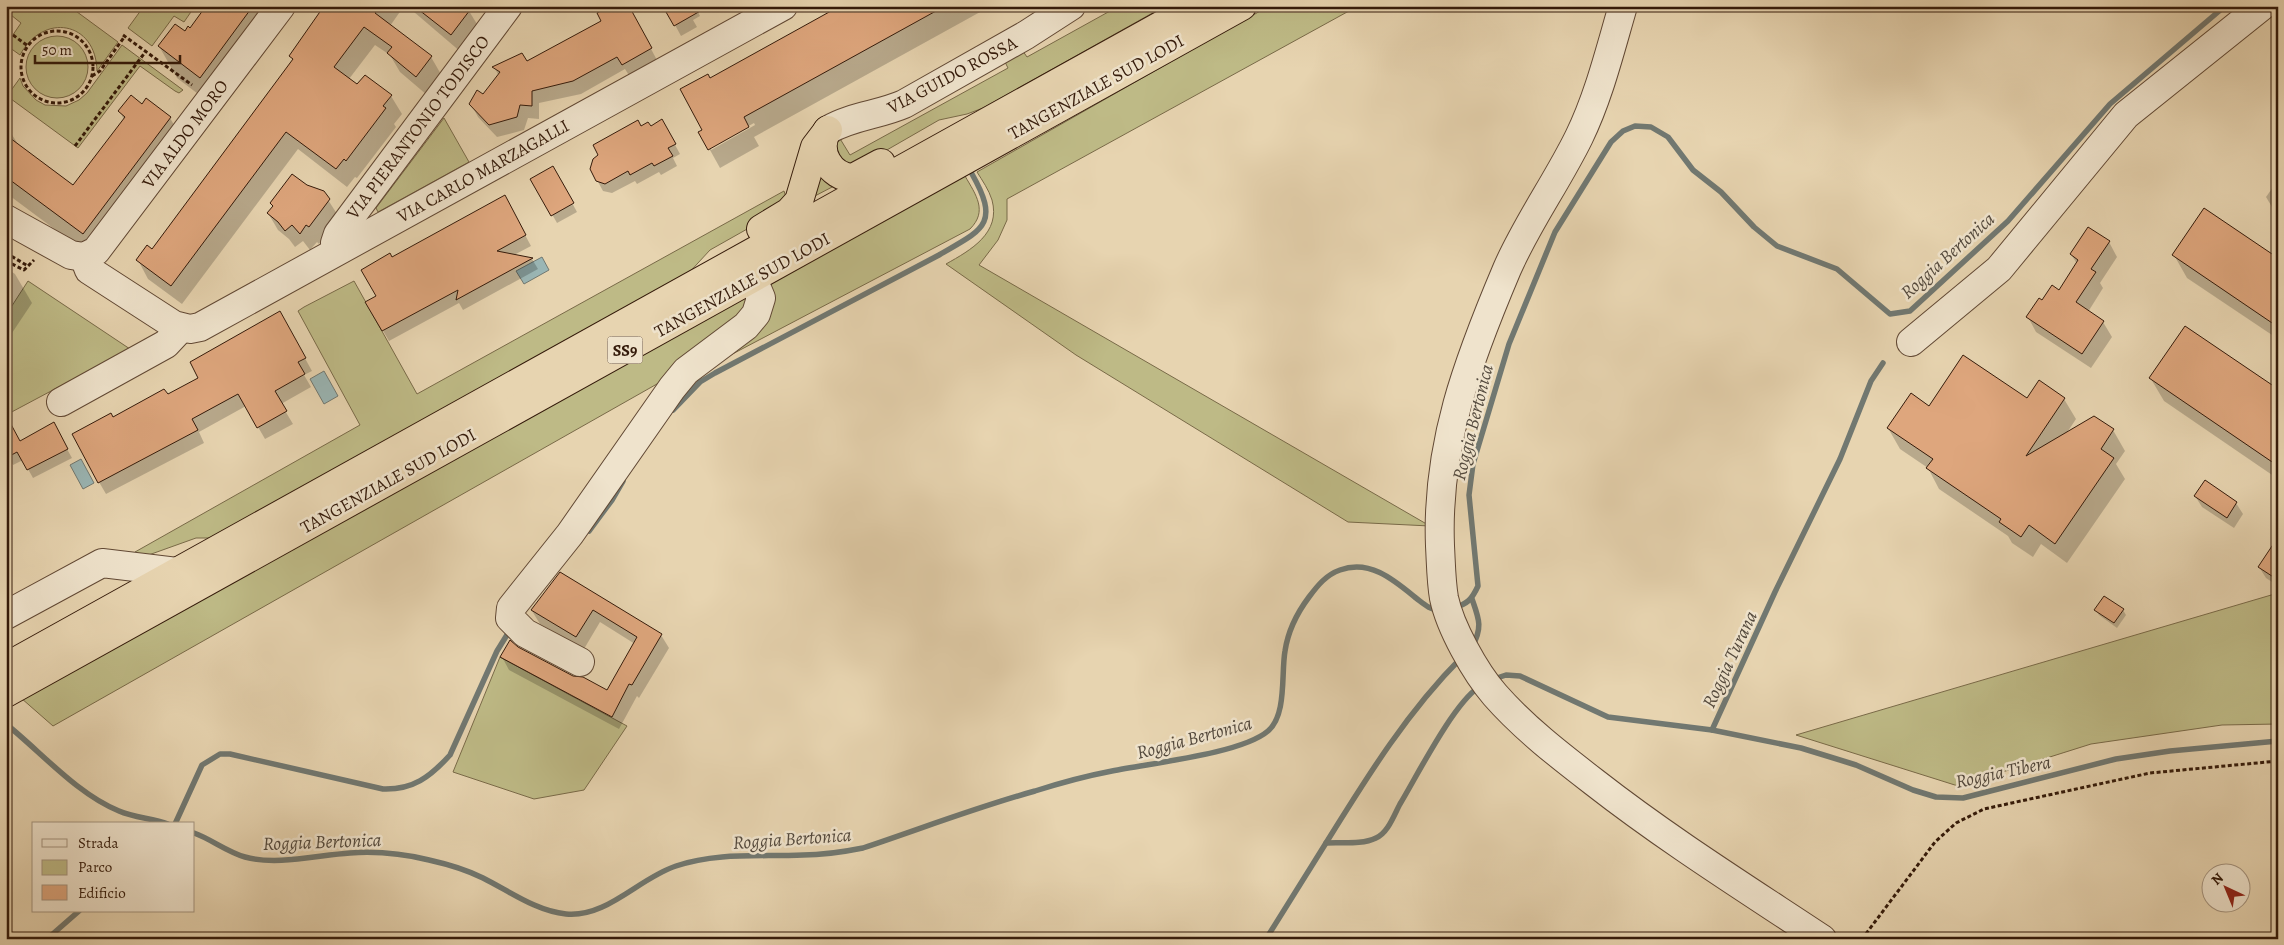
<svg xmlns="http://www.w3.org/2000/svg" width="2284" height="945" viewBox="0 0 2284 945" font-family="Alegreya,serif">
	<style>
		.green { fill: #beba86; stroke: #796a48 }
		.water { fill: #9ab6b5; stroke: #717871 }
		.shadow { fill: #0003; fill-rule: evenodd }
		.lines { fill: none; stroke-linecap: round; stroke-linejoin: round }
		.stream { stroke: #717871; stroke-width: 5.5 }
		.building { fill: #dea67d; stroke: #341a0a }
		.minor-casing { stroke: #614834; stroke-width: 30 }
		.highway-casing { stroke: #341a0a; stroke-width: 30 }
		.path { stroke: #341a0a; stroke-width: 3; stroke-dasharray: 4 2.5; stroke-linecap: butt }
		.minor { stroke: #efe3cc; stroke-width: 28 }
		.highway { stroke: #e7d4b0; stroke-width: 28 }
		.labels { text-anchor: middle; stroke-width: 5; stroke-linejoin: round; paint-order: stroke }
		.shield { fill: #efe3cc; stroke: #6c5644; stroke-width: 1 }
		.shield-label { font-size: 16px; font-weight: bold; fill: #341a0a }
		.street-label { font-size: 18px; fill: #341a0a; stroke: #efe3cc }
		.water-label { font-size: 19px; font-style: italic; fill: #53493d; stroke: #efe3cc }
	</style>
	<rect width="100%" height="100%" fill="#e7d4b0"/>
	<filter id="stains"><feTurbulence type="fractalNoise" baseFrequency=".004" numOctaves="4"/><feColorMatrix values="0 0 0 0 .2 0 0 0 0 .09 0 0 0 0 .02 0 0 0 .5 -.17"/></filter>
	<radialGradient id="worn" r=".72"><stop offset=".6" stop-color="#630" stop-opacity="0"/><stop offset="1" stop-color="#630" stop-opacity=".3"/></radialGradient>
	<!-- green -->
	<g class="green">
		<path d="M6,6H69L118,42L97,71C96,21 43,12 20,55L6,45L21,23L6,11Z"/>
		<polygon points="144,6 195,6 184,22 174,16 152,46 128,28"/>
		<polygon points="1119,6 1165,6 983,108 967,114 939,120 866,162 841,165 834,139 839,137 850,155 1008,68 1001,54 1018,44 1027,57"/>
		<path d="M1269,6H1358L1007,199V220L998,240L979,265L1430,526L1348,522L1076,355L946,264C971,250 1001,233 992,200C989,190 982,180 977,172Z"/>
		<circle cx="57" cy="67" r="31"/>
		<polygon points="122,45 183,90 179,93 175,91 140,66 78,148 7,96 20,78 23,86 36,100 45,105 66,106 79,100 87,93"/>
		<polygon points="444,118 469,162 378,212 376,208"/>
		<polygon points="814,159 836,185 811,198"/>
		<path d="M965,176C976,195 988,211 970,229L721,360L664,380L53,726L21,698Z"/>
		<polygon points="784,191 786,197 772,215 710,250 686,276 216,538 196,538 143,557 135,552 360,425 298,311 304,307 354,281 417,394"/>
		<polygon points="28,281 130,349 6,415 6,315"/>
		<polygon points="2278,593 2278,724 2222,725 2091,744 1958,786 1796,735"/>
		<polygon points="500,657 627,726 584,790 534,799 453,772"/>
	</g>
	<!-- water -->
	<g class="water">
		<polygon points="542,257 549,270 524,284 516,271"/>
		<polygon points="324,371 338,396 324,404 310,379"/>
		<polygon points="81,459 94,483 83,489 70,465"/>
	</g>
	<!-- shadow -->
	<g class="shadow">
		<polygon points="208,6 295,6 218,109 177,78 159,46 191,30"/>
		<polygon points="334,6 404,6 390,26 431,57 442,76 427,95 400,72 390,55 375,45 349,79 358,86 391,96 402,114 394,124 396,127 357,178 355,177 347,187 298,149 182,304 148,279 138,260 152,250 293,60 291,56"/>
		<polygon points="407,6 463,6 469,11 480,29 462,53"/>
		<polygon points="628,6 658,62 630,77 625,69 581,94 539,103 539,119 528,118 524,130 497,137 478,117 471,104 483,96 499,76 494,67 526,63"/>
		<polygon points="669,6 695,6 700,16 693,20 697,27 681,36 668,12 671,10"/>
		<path d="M842,6H991L754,137L759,146L720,168L700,132L704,130L709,80ZM754,123L755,125L711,150V147Z"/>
		<polygon points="2278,86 2278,105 2272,95"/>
		<polygon points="142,105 170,118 187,147 100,263 6,193 6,125 19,146 73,187 124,120 120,111"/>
		<polygon points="662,121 680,154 673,158 677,166 661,175 659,172 637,184 635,181 612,193 603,191 591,169 640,128 650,127"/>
		<polygon points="553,168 577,212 557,223 532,179"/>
		<polygon points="2278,180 2278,217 2266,197"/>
		<polygon points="306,186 323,192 339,217 319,244 317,242 310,250 303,241 295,247 289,239 278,230 268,213 273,207 271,204"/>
		<polygon points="510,207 531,246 514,255 532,259 538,269 463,310 459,303 389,341 367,303"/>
		<polygon points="2109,242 2117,257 2100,283 2103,288 2088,312 2103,322 2112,337 2091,368 2036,332 2028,317 2042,302 2059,292 2077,264 2071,254"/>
		<polygon points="2174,255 2278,259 2278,339 2187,278"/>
		<polygon points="6,268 15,274 32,303 6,342"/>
		<polygon points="280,313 312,371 304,375 311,387 281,404 293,424 265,439 246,406 199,432 204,443 106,494 99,482 113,419 167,396 200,378"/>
		<polygon points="2151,379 2278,391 2278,479 2164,401"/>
		<polygon points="2064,399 2076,419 2066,434 2113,430 2125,451 2116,464 2125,479 2067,563 2041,544 2033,557 2012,543 2008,536 1939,489 1928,468 1900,449 1888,428 1929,407"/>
		<polygon points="58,433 72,458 33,478 23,460 13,465 6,454"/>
		<polygon points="2195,496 2236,503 2243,514 2234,528 2202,507"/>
		<polygon points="2278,539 2278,586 2266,578 2259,567"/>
		<polygon points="560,574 661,635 669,648 639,698 637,696 619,729 509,670 502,657 517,648 572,677 607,691 635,644 600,622 584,649 540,624 532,611"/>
		<polygon points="2096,610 2123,610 2126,615 2117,628 2099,615"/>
	</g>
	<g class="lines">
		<!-- stream -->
		<g class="stream">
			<path d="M673,410L700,382L715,373L939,255C982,230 1001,225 972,174"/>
			<polyline points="589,531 612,500 623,481"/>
			<path d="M1453,608C1468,604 1472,599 1478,586L1469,495L1473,464L1509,344L1555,232L1611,142L1623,131L1635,126L1651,127L1668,137L1693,170L1721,192L1754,227L1777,246L1837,269L1890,314L1910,311L2008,221L2110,104L2225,6"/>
			<path d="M1472,647C1483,627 1479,619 1472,599"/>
			<polyline points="1491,680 1506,675 1520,676 1608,717 1712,730 1775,592 1840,459 1871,381 1883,363"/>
			<path d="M6,724C41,752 77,794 119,811C135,818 152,818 168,824"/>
			<polyline points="1712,730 1801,748 1856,765 1913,790 1936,797 1963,798 2116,759 2170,751 2278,741"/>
			<path d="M175,824L202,765L220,754H230L383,789C413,790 430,777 450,755L497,651L510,630"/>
			<path d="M194,833C211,839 227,852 245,857C277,866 318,855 350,853C377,851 404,854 429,860C447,864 467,870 483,878C509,891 536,911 566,914C607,918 639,878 676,866C718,852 760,857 803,855C823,855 843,852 863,848C920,829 977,807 1035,791C1060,783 1086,776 1112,771C1150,763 1241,754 1268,731C1287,715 1281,674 1285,651C1288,631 1297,613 1309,597C1318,585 1326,575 1340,570C1370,559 1394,580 1416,598C1424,604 1430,610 1439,610"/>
			<path d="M1326,843C1367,777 1407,712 1462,657"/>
			<polyline points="47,939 79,911"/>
			<path d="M1266,939L1326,843C1341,842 1362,845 1376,838C1388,833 1394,815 1400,804C1417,776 1453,704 1479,687"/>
		</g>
	</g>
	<!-- building -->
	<g class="building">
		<polygon points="206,6 253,6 200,78 158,46 175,24 185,31 188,26 190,28"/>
		<polygon points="324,6 380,6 375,13 432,56 416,77 387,53 392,47 364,27 334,67 357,84 365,75 392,95 383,106 386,108 346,161 344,159 336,169 286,132 171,286 136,260 147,245 152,249 293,59 289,56"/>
		<polygon points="414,6 473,6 451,35"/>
		<polygon points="610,6 629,6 652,48 622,65 617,57 573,81 532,91 532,106 520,105 517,117 489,125 469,104 477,90 483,94 500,72 492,67 522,53 527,61 601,21 597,13"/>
		<polygon points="676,6 709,6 674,26 666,12"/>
		<polygon points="840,6 945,6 744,117 749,127 708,150 698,132 702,130 680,89 708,74 710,78"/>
		<polygon points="131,95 142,104 146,98 171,117 83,234 6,177 6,135 73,185 125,117 118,111"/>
		<polygon points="662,119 676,144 668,148 673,156 654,166 652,163 630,175 628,171 605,184 596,181 590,169 593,159 598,155 593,145 638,120 641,126 648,122 651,126"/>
		<polygon points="553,166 574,203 551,216 530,179"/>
		<polygon points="292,174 307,185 324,191 330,199 309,227 306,225 300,234 292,225 285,231 278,222 267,213 273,206 270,203"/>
		<polygon points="505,195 526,235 497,251 533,258 456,300 458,290 382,331 365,302 376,296 361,270 390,253 392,257"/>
		<polygon points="2204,208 2278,258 2278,327 2172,255"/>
		<polygon points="2088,227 2110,241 2091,269 2096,272 2076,302 2104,321 2082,354 2026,317 2039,298 2042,300 2052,285 2059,290 2078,260 2070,254"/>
		<polygon points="280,311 306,358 298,362 305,374 275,391 287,411 257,428 238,394 192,419 198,430 98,483 72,434 111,413 113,417 164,389 168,394 198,378 190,362"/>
		<polygon points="2185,326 2278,389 2278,466 2149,378"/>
		<polygon points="1963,355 2027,398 2039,380 2065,398 2026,456 2094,416 2114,429 2101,449 2114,458 2055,544 2029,525 2021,537 1999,522 2001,519 1926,468 1933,459 1887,428 1911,393 1929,406"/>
		<polygon points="6,415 20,441 54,422 68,449 27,470 17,452 6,458"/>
		<polygon points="2205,480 2237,502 2227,518 2194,496"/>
		<polygon points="2278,537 2278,580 2258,567"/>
		<polygon points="560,572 662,634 632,685 629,684 612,717 500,657 510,640 518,647 573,676 583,677 607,690 637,637 593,610 576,637 531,610"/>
		<polygon points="2104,596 2124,609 2114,623 2094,610"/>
	</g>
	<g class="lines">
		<!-- minor casing -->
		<g class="minor-casing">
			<g id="minor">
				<path d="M1623,6C1610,50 1599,96 1579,137C1557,182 1527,223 1507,269C1468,361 1436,445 1440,546C1441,563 1441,581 1444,598C1450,627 1475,672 1495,695C1524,728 1559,755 1594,782C1667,839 1745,888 1822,939"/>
				<path d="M828,130C852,116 879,115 904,104L1026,35L1071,6"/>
				<polyline points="6,219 71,255 84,257 96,251 281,6"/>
				<polyline points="338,250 335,243 338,234 508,6"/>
				<polyline points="84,257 89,270 174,325 190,329 200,327 783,6"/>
				<polyline points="1911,342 1999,269 2126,115 2262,6"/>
				<polyline points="61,402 166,344 181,328"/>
				<polyline points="6,615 102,563 177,572"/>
				<polyline points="580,662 525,633 510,618 511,608 570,534 672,388 686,371 746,326 756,314 761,298 753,279"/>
			</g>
		</g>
		<!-- highway casing -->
		<g class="highway-casing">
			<g id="highway">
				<path d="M827,131C815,151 830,177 853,178L881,163"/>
				<polyline points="761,229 789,212 799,201 815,147 828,130"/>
				<polyline points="6,667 1196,6"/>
				<polyline points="6,693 1242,6"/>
			</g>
		</g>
		<!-- path -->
		<g class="path">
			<circle cx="57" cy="67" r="36"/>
			<polyline points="13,35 28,46"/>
			<polyline points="123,35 192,85"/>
			<polyline points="92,76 100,71 125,36"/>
			<polyline points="75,146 146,51"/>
			<polyline points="6,253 28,266"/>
			<polyline points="6,261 24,270 34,260"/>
			<polyline points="1862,939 1935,842 1956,823 1984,809 2150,773 2278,761"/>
		</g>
		<!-- minor -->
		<use href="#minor" class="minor"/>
		<!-- highway -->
		<use href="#highway" class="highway"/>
	</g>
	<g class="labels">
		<!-- shield labels -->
		<rect class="shield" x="607.5" y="336.5" width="35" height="27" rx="4"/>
		<g class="shield-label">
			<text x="625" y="356">SS9</text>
		</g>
		<!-- street labels -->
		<g class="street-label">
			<text transform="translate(952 75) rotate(-28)" y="6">VIA GUIDO ROSSA</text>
			<text transform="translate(1096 87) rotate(-29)" y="6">TANGENZIALE SUD LODI</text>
			<text transform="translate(418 127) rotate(-53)" y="6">VIA PIERANTONIO TODISCO</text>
			<text transform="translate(185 134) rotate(-53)" y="6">VIA ALDO MORO</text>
			<text transform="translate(483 171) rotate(-29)" y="6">VIA CARLO MARZAGALLI</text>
			<text transform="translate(742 285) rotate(-29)" y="6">TANGENZIALE SUD LODI</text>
			<text transform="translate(388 481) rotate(-29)" y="6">TANGENZIALE SUD LODI</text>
		</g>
		<!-- water labels -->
		<g class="water-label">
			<text transform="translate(1947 255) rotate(-42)" y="7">Roggia Bertonica</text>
			<text transform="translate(1472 422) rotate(-76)" y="7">Roggia Bertonica</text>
			<text transform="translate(1729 659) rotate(-65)" y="7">Roggia Turana</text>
			<text transform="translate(1194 737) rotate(-15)" y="7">Roggia Bertonica</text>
			<text transform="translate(2003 771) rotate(-12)" y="7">Roggia Tibera</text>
			<text transform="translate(792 838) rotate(-4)" y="7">Roggia Bertonica</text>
			<text transform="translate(322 841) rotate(-2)" y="7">Roggia Bertonica</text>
		</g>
	</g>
	<!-- margin -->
	<rect width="2284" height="945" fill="none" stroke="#e7d4b0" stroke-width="25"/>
	<rect x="8" y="8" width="2269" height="930" fill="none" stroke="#341a0a" stroke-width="2.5"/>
	<rect x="12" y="12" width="2259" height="920" fill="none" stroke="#341a0a"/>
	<!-- legend -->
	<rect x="32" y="822" width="162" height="90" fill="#efe3cc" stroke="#a4937e"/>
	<rect x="42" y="839" width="25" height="8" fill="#efe3cc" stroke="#a4937e"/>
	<text x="78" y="848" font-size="15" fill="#341a0a">Strada</text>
	<rect x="42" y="860" width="25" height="15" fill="#beba86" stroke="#a4937e"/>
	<text x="78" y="872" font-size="15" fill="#341a0a">Parco</text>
	<rect x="42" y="885" width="25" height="15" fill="#dea67d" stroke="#a4937e"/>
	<text x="78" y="898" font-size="15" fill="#341a0a">Edificio</text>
	<!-- north arrow -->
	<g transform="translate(2226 888) rotate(316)"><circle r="24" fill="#efe3cc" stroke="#a4937e"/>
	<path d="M0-4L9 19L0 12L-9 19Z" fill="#8f2418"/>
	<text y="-8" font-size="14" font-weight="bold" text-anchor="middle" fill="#341a0a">N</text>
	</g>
	<!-- scale -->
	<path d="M35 55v8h145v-8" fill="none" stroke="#341a0a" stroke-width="2.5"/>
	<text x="42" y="55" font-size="15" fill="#341a0a" stroke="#efe3cc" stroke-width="4" paint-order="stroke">50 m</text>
	<rect width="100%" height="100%" filter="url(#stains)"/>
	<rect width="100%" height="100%" fill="url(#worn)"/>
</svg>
